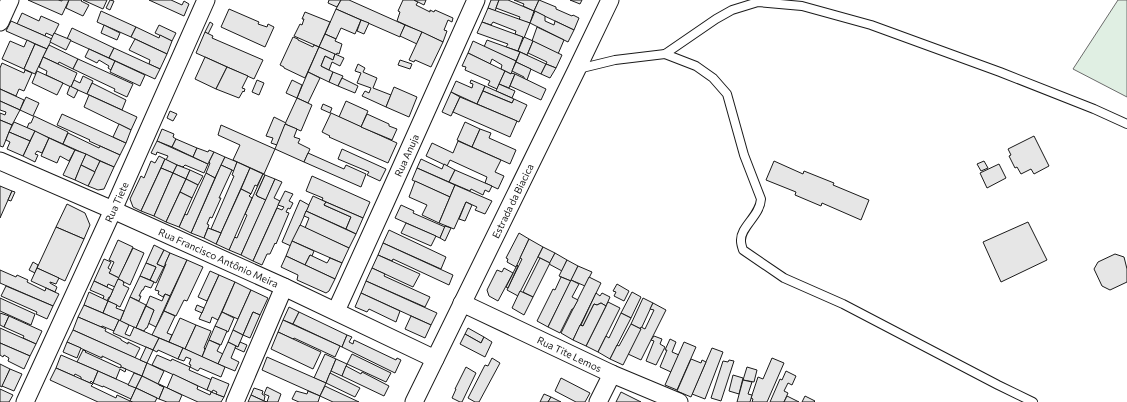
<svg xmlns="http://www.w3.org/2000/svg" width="1127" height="402" viewBox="0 0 1127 402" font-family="Commissioner,sans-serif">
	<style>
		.green { fill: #e0efe3; stroke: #6a6a6a }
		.building { fill: #e6e6e6; stroke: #1a1a1a }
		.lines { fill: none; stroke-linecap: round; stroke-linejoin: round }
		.lane-casing { stroke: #1a1a1a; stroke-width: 10 }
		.street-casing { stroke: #1a1a1a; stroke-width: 19 }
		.lane { stroke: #fff; stroke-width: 8 }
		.street { stroke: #fff; stroke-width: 17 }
		.labels { text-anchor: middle; stroke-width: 3; stroke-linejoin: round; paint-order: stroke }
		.street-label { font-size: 10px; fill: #1a1a1a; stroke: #fff }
	</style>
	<rect width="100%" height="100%" fill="#fff"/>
	<!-- green -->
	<polygon class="green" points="1118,0 1127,0 1127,97 1073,69"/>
	<!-- building -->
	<g class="building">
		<polygon points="28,0 58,0 62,1 62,0 69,0 62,15"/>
		<polygon points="69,0 82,0 81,1 89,5 83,16 66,8"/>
		<polygon points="83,0 107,0 103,9"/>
		<polygon points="110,0 114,1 110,10 106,8"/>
		<polygon points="149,0 171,0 182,5 184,1 189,4 184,16"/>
		<polygon points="329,0 341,0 337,7 328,3"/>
		<polygon points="341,0 349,0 405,25 400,37 336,9"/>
		<polygon points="403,0 414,0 418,2 416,5 430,12 430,10 434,12 435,10 453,18 452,22 448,20 444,30 447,31 443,42 397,21 400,12 398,11"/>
		<polygon points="414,0 426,0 424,5"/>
		<polygon points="491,0 499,0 495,11 488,8"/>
		<polygon points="499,0 508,0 534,11 530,23 519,20 520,17 496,8"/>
		<polygon points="514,0 539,0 534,11 523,6 524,4"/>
		<polygon points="539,0 556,7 556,9 572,16 573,15 579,18 574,30 534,11"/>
		<polygon points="570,0 582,0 580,4"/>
		<polygon points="488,8 530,23 524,38 515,34 516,31 493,22 491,25 482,22"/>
		<polygon points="229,9 259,22 258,24 267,27 268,24 274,27 265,47 221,27"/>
		<polygon points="336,9 361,20 355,34 341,28 336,39 325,34"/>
		<polygon points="101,11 136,27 131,37 97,22"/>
		<polygon points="535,11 545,16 545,21 554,25 555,21 574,30 568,42 530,23"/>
		<polygon points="305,12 330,22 319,47 294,36 300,24 302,25 304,19 302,19"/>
		<polygon points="22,13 39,21 41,16 59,24 53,36 46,33 45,36 17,24"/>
		<polygon points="361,20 369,23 364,34 357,31"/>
		<polygon points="11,21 52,39 47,49 6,31"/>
		<polygon points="210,22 213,24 208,34 205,32"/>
		<polygon points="482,22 523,37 518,51 506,47 508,44 477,33"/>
		<polygon points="104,25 120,33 117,40 101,33"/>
		<polygon points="159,25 176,33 172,41 155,33"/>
		<polygon points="405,25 422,32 417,44 400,36"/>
		<polygon points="136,27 159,38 160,35 172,41 167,54 131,37"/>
		<polygon points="537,27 564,40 558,54 532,41"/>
		<polygon points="72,28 114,48 109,58 67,39"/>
		<polygon points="205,32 213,36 212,38 263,60 254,79 196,53"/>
		<polygon points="422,32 443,42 431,67 415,60 414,62 409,60"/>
		<polygon points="54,33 71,40 66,50 50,42"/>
		<polygon points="325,34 336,39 335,41 342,44 339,54 337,53 336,55 319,47"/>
		<polygon points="293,37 298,39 298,40 313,47 314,45 319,47 305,78 284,68 284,67 280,65"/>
		<polygon points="524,37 533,41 527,55 518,51"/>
		<polygon points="135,39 167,54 160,69 149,64 150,60 129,50"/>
		<polygon points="27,40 35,44 24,69 2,59 10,41 24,47"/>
		<polygon points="487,40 520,52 516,61 484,47"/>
		<polygon points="473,41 516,61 511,74 501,69 502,65 492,59 490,64 468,53"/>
		<polygon points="533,41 562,55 556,68 546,64 547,62 528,53"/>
		<polygon points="35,44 47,49 35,74 24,69"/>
		<polygon points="49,45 78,59 73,69 59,62 58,64 43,57"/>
		<polygon points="319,47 335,54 333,60 325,56 321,66 333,72 329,82 308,72"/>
		<polygon points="114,48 160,69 155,79 109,58"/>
		<polygon points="89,49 115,61 111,70 108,68 109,66 99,60 97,63 85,57"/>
		<polygon points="520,52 546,64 541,74 516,62"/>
		<polygon points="468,53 505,71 497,89 488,85 490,81 465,70 466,67 462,66"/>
		<polygon points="335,54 344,58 340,66 332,62 329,70 321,66 325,56 333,60"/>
		<polygon points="43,57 77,73 71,87 46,75 47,71 39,67"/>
		<polygon points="205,57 227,67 216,89 195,79"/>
		<polygon points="78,59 133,84 127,97 114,91 115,89 73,69"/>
		<polygon points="400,60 412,64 410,69 398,65"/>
		<polygon points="115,61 145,75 140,86 110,72"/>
		<polygon points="516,62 531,69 527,80 524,79 524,77 512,71"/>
		<polygon points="2,63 24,73 25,70 32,73 24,91 19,89 16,96 0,89 0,68"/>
		<polygon points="358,64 365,68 363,72 377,78 373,88 391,95 386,107 362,96 365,91 369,93 371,88 357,83 361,73 355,71"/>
		<polygon points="546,64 556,68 550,78 541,74"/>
		<polygon points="227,67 248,76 242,88 245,89 244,92 243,91 239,98 216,89"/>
		<polygon points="37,71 63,83 57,95 32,83"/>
		<polygon points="505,71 511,74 511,73 515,74 509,88 499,84"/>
		<polygon points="308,72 320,78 308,103 297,98"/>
		<polygon points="333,72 343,76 338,86 329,82"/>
		<polygon points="515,74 546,89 541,100 510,86"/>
		<polygon points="83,76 93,81 87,94 71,87 74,80 80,83"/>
		<polygon points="342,78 358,86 355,93 338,86"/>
		<polygon points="257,80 264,83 259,95 252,92"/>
		<polygon points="292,80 302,85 297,98 286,93"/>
		<polygon points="471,80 485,86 477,104 451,92 456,81 472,88 473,84 470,83"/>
		<polygon points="92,83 126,100 122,110 87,94"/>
		<polygon points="499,84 515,91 512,98 496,91"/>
		<polygon points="70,86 78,90 74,98 67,94"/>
		<polygon points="485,86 514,99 512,103 483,91"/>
		<polygon points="394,87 417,97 409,117 386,107"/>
		<polygon points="0,89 24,100 20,110 0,101"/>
		<polygon points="483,91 507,101 512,103 514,99 527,105 519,122 477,104"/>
		<polygon points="451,92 460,97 451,116 442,112"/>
		<polygon points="89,95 137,117 131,130 84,107"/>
		<polygon points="26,97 39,103 33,116 20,110"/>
		<polygon points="460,97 517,121 510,137 453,112"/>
		<polygon points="297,98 312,105 301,131 285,124"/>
		<polygon points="0,101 20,110 12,125 0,120 0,113 5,115 6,112 0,110"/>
		<polygon points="346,101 368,111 361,127 339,117"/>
		<polygon points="323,104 332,108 330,113 321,109"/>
		<polygon points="170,111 177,114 173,121 167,118"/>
		<polygon points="331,113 397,143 388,163 329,137 330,136 322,132"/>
		<polygon points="62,114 126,143 120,155 89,141 90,140 57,125"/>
		<polygon points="367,114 389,124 389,126 397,129 392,140 361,127"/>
		<polygon points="34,116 68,132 63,144 27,128 29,123 31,123"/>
		<polygon points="274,117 286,123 277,145 271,143 273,138 266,136"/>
		<polygon points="0,120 12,125 3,147 0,146"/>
		<polygon points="14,122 35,131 30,141 9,132"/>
		<polygon points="465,122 480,129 472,147 457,140"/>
		<polygon points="119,124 131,130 126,143 113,137"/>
		<polygon points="285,124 297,129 294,137 300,139 298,143 310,149 304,162 275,149"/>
		<polygon points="221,125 275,149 264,174 233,160 240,145 218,135"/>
		<polygon points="162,129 174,134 173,137 176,139 172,147 157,141"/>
		<polygon points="480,129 491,133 489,138 516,150 510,164 472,147"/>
		<polygon points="35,131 49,138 42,153 37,151 35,154 38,155 35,162 23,156"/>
		<polygon points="9,132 30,141 23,156 7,149 10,142 6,140"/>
		<polygon points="68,133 99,148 100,146 120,155 114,167 63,144"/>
		<polygon points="1034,136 1049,166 1034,174 1031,169 1021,174 1017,167 1015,168 1009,156 1011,155 1008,149"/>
		<polygon points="49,138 75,150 69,161 60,156 57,163 41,156"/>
		<polygon points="176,139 197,148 193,157 172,147"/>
		<polygon points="157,141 208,164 204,173 185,165 183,167 177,165 166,160 168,156 157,152 156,155 151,153"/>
		<polygon points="458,141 501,160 495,172 504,176 498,189 485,183 487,177 450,160 447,166 426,156 432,143 453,153"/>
		<polygon points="197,148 208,152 209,150 214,152 208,164 193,157"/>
		<polygon points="342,149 386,169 380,181 367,175 369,172 338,159"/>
		<polygon points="75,150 86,154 75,180 63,175"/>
		<polygon points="214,152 225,157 215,178 206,173 210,163 209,162"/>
		<polygon points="308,153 344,169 346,165 366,174 361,187 304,162"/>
		<polygon points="86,154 100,161 95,172 81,165"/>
		<polygon points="159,156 165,159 141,211 133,207 130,199 141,176 144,178 151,161 155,163"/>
		<polygon points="225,157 237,162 234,171 221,165"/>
		<polygon points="165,159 177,165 173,173 161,168"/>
		<polygon points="421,159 442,169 444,164 455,170 449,182 417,168"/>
		<polygon points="100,161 114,167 104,189 98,190 88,186"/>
		<polygon points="774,161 803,174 804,171 834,183 833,185 869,200 861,220 822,203 821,206 795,195 796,192 766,180"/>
		<polygon points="984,161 988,168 981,171 977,164"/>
		<polygon points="237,162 250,168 221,233 211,229 234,176 232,175"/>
		<polygon points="999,164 1006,178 987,188 980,173"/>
		<polygon points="81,165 95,172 88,186 75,180"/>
		<polygon points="177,165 190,170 186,179 173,173"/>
		<polygon points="221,165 232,170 219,198 221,198 212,218 210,217 207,224 209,225 204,238 191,233"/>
		<polygon points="161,168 173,173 154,216 141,211"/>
		<polygon points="250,168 263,174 257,186 255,185 251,194 241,189"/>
		<polygon points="417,168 455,185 450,197 412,180"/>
		<polygon points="190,170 203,176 198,185 186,179"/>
		<polygon points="455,170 492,186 489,192 485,190 483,195 471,189 470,191 449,182"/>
		<polygon points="173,173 186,179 166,222 154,216"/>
		<polygon points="206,173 215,178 191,233 179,227 185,214 187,215"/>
		<polygon points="263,174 265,175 256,195 257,195 257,196 266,200 241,255 229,250 234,237 237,238 247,215 245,214"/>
		<polygon points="265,175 275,179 266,200 257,196 257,195 256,195"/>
		<polygon points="312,176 370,202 363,218 326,202 322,200 323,198 306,191"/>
		<polygon points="186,179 198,185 192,198 180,192"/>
		<polygon points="275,179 282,182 274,198 280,201 253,261 241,255"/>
		<polygon points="415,181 450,197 439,223 422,215 427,205 409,197"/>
		<polygon points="455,185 492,201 485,214 475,210 477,207 466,202 454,229 439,223"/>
		<polygon points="0,186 12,191 0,218"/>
		<polygon points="241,189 251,194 249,196 252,198 229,250 216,244"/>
		<polygon points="12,191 15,192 11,201 8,200"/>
		<polygon points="285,191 293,194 289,201 293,203 290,209 288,208 286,212 289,213 276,244 275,243 270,254 267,254 262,265 253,261 277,208 282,210 284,207 278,205"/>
		<polygon points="180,192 192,198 179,227 166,222"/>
		<polygon points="313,196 326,202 324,205 351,217 346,229 306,211"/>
		<polygon points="300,200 309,205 291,246 282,242"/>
		<polygon points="326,202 363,218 356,234 346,229 351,217 324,205"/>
		<polygon points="466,202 472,205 465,221 459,219"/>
		<polygon points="67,204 85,213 90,225 84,239 56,227"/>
		<polygon points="401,205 414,211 413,213 445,227 440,238 395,218"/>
		<polygon points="306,211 356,234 349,248 305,228 309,218 304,216"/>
		<polygon points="1028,222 1047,260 1001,282 983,242"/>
		<polygon points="406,223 436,236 431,246 401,233"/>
		<polygon points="300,225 349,248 342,263 292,241"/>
		<polygon points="445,226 451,228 445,241 440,238"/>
		<polygon points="56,227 84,239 65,281 37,268"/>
		<polygon points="208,228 221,233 216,244 204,238"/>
		<polygon points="389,230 446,257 441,269 383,243"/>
		<polygon points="519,233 529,239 516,267 507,262 508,259 506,258"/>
		<polygon points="529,239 543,247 518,296 507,290 522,259 520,258"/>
		<polygon points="118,240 133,247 119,278 109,273 114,262 109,260"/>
		<polygon points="292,241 314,251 312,256 310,255 305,265 286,256"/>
		<polygon points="383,243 453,275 449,285 393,259 392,261 378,255"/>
		<polygon points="154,245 164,250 157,264 164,267 156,283 150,280 156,267 146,263"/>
		<polygon points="543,247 555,253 550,263 538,257"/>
		<polygon points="133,248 144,253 130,285 118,279"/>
		<polygon points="164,250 170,253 164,267 157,264"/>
		<polygon points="170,253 187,260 170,296 165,294 163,297 158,294 159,291 155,290 166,264 165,264"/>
		<polygon points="555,253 567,260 562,271 549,264"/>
		<polygon points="1115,254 1124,257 1127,269 1127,282 1110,290 1102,286 1094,269 1098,262"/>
		<polygon points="310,255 327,263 330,258 342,263 335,279 305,265"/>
		<polygon points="378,255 420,274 413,287 372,268"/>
		<polygon points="286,256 335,279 329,291 326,293 297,280 298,275 281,267"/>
		<polygon points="540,258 550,263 533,297 523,292"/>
		<polygon points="104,259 111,262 108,268 111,270 109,273 119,278 115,287 108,284 107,287 94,281"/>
		<polygon points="187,260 203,267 187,301 184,300 176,316 164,311"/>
		<polygon points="567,260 578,266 571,281 559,276"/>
		<polygon points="33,262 38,265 35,273 29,270"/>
		<polygon points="146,263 156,267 150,280 140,276"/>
		<polygon points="517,265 518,266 508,288 506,287"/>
		<polygon points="578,266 592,272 585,286 571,280"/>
		<polygon points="37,268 59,278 56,284 50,282 50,283 57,287 55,292 31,281"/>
		<polygon points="372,268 385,274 384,276 430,297 425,307 366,281"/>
		<polygon points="504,268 513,273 498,301 489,296 487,290 497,270 502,272"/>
		<polygon points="0,270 16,277 17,275 28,280 27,282 45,291 46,288 59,294 53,306 0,283"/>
		<polygon points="210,271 219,275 207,301 198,297"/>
		<polygon points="219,275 235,282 218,320 212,317 210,323 199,319"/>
		<polygon points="140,276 154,282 151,288 145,286 143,290 142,290 139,296 141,296 139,301 130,297"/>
		<polygon points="561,277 571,281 548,327 537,321 553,289 555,290"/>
		<polygon points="589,277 601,283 573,340 561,333"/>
		<polygon points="118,279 123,281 123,282 124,283 123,285 129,288 120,307 108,301"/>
		<polygon points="571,280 579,284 572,297 578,300 573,309 572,309 560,333 548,327"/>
		<polygon points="94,281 113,290 110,297 109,297 107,301 103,299 104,296 90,290"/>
		<polygon points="366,281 437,313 431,325 361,293"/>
		<polygon points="235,282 251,290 238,319 222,312"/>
		<polygon points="617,284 629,291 624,301 614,296 616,292 613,291"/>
		<polygon points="6,286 53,306 47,319 36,314 37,312 1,296"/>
		<polygon points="251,290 268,298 260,315 253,312 243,335 233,330"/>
		<polygon points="520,291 533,297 524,315 512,308"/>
		<polygon points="89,292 108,301 103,313 84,305"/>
		<polygon points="632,292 641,297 631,318 621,313"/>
		<polygon points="361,293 400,311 396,322 369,309 367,312 355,307"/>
		<polygon points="596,293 600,296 602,293 610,297 606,306 601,303 597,305 594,304 583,326 581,325"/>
		<polygon points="165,294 170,296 156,327 148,323 154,310 146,306 150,296 162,301"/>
		<polygon points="130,297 146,305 136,328 120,321"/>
		<polygon points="0,298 35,314 31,325 0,311"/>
		<polygon points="643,298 653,303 641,329 631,324"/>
		<polygon points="108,301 117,305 116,308 124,311 120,321 103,313"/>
		<polygon points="608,302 620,308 598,352 586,346"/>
		<polygon points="601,303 606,306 586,346 573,340 580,325 583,326 594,304 597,305"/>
		<polygon points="653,303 666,310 641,360 628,354 641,327 645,329 654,310 650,309"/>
		<polygon points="84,305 119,320 114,331 102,326 101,327 78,317"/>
		<polygon points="197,305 204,308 202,313 195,310"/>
		<polygon points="146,306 154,310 147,328 146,328 144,331 136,328"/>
		<polygon points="289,307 299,312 293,324 283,320"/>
		<polygon points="164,311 175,316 167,333 172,335 169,342 152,335"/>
		<polygon points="222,312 234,318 228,332 215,326"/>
		<polygon points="253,312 260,315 250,338 243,335"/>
		<polygon points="299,312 347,335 342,347 293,324"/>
		<polygon points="0,313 9,316 4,327 0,325"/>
		<polygon points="621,313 631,318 610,359 598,352 606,336 609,338"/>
		<polygon points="9,316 42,331 36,344 23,338 24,336 4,327"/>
		<polygon points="411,316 431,325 425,338 405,329"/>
		<polygon points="78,317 106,329 105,331 121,339 121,340 128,344 128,342 140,348 135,358 73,330"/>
		<polygon points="180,318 196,325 185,349 169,342"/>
		<polygon points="119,320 129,325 125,334 130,336 134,327 159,338 153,350 113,333"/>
		<polygon points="283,320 340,346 335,357 294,338 293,339 278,332"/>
		<polygon points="631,324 641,329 623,365 610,359 617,345 619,346"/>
		<polygon points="196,325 211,331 204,348 205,349 202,357 185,349"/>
		<polygon points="215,326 227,331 221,345 209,340"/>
		<polygon points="0,328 36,344 30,356 0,343"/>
		<polygon points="468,328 484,337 481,343 465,334"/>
		<polygon points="73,330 147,363 142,376 121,367 121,365 102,356 102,358 67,342"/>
		<polygon points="233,330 243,335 238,347 228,342"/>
		<polygon points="278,332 321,352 313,369 271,349"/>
		<polygon points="465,334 481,343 484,337 492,342 485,357 460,344"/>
		<polygon points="347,335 352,337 349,342 353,344 354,340 396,360 397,358 401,360 395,373 342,347"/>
		<polygon points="654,336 662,339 660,344 665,347 656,365 646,361 654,341 651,340"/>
		<polygon points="159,338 183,348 178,359 158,350 157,352 153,350"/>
		<polygon points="670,339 676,342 672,352 679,355 671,372 660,367 667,350 665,350"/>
		<polygon points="209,340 220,345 217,351 223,354 218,364 202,357"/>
		<polygon points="67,342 81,348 77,358 63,352"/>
		<polygon points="228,342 236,346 231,358 239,362 235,371 218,364"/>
		<polygon points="240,342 247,345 244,352 235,348 236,346 238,347"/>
		<polygon points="684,342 696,347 677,390 665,385"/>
		<polygon points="0,343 30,356 24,369 8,361 9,358 4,355 3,357 0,355"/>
		<polygon points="146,347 153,350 147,363 140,360"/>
		<polygon points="183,348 225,367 221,377 200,368 198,371 190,367 191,365 189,364 191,359 186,357 184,361 178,359"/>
		<polygon points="712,348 723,352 705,399 692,394"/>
		<polygon points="83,350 86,351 85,352 120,368 121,367 126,369 125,372 120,369 116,379 77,362"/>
		<polygon points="325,354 336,359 326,383 314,378"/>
		<polygon points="352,354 391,373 386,382 347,364"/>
		<polygon points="61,355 98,371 93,383 91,381 90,383 81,379 81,377 75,374 74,376 56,368"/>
		<polygon points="157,355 171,361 172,359 190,367 189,370 212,380 207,390 152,365"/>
		<polygon points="267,357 326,383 320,396 262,370"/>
		<polygon points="492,358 500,363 479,402 475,402 468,398 485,365 488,366"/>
		<polygon points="772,358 784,363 767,402 752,402 753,399 751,398 758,377 763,379"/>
		<polygon points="336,359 347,364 342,376 331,371"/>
		<polygon points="691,359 701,363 702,360 706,362 691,397 677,391"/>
		<polygon points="729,360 734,361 721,401 711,398 723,361 728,362"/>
		<polygon points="147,363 164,371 158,384 142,376"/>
		<polygon points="0,364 10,369 2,387 0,386"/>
		<polygon points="346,366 361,374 362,372 389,386 384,396 342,376"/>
		<polygon points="466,367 476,373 462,402 460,402 452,398 456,389 455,389"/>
		<polygon points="747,367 757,370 754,382 743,380"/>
		<polygon points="56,368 90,383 93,384 91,386 116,398 117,395 130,401 130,402 98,402 50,380"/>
		<polygon points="10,369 22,374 14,391 2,386"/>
		<polygon points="98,371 136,388 131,399 103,386 103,387 93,383"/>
		<polygon points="786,371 796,376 792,385 788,383 784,391 788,393 784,402 770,402 780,379 782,380"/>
		<polygon points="134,373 142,376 136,388 128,385"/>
		<polygon points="330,373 360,388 355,397 326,383"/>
		<polygon points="173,374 198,386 197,389 210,395 211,392 224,397 221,402 198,402 167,388"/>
		<polygon points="733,375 743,378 739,394 729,391"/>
		<polygon points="142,376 164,387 159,399 136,388"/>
		<polygon points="212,377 229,384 224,397 216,394 217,392 213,390 212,392 207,390"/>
		<polygon points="561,378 590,393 585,402 576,402 555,391"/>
		<polygon points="743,380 752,382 748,394 752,395 750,402 737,402"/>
		<polygon points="159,384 182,395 179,402 167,402 159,399 164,387 159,385"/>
		<polygon points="325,386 329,388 359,402 333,402 320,396"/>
		<polygon points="267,387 281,394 278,402 267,402 269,396 264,394"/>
		<polygon points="136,388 157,398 155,402 133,402 130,401"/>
		<polygon points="254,388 263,391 262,394 265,396 264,401 251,395"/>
		<polygon points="0,389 13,395 9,402 0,402"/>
		<polygon points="296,391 307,394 308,391 320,396 318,402 299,402 292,399"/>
		<polygon points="621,392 641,402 616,402"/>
		<polygon points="544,394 551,397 548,402 540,402"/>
		<polygon points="251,395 264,401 267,402 248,402"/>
		<polygon points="787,396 799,402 784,402"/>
		<polygon points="805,396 815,401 814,402 802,402"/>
		<polygon points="551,397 561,402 548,402"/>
	</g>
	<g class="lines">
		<!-- lane casing -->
		<g class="lane-casing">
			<g id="lane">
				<path d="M665,54L696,66L713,78L727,94L744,155L761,199C760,216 740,227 741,241C741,244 742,247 743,250L784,278L843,304L998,385L1033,402"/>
				<polyline points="578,69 615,60 665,54 716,19 732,10 758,2 802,6 871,25 1000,72 1094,109 1127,124"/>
			</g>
		</g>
		<!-- street casing -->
		<g class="street-casing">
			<g id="street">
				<polyline points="0,22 10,0"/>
				<path id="s1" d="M0,161L113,210L284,287L435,359"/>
				<path id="s2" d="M462,303L612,374L679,402"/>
				<path id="s3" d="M336,311L386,201L476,0"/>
				<path id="s4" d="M25,402L113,210L206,0"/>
				<polyline points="235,402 284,287"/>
				<path id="s5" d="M414,402L577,69L610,0"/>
				<polyline points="598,402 612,374"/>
			</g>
		</g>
		<!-- lane -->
		<use href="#lane" class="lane"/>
		<!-- street -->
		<use href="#street" class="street"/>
	</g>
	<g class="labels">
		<!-- street labels -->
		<g class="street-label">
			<text dy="4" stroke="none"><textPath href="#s3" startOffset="171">Rua Anuja</textPath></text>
			<text dy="4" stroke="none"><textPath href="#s5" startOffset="224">Estrada da Biacica</textPath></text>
			<text dy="4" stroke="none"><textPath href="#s4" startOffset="220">Rua Tiete</textPath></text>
			<text dy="4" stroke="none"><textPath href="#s1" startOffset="239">Rua Francisco Antônio Meira</textPath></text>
			<text dy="4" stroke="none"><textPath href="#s2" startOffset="119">Rua Tite Lemos</textPath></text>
		</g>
	</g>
</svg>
